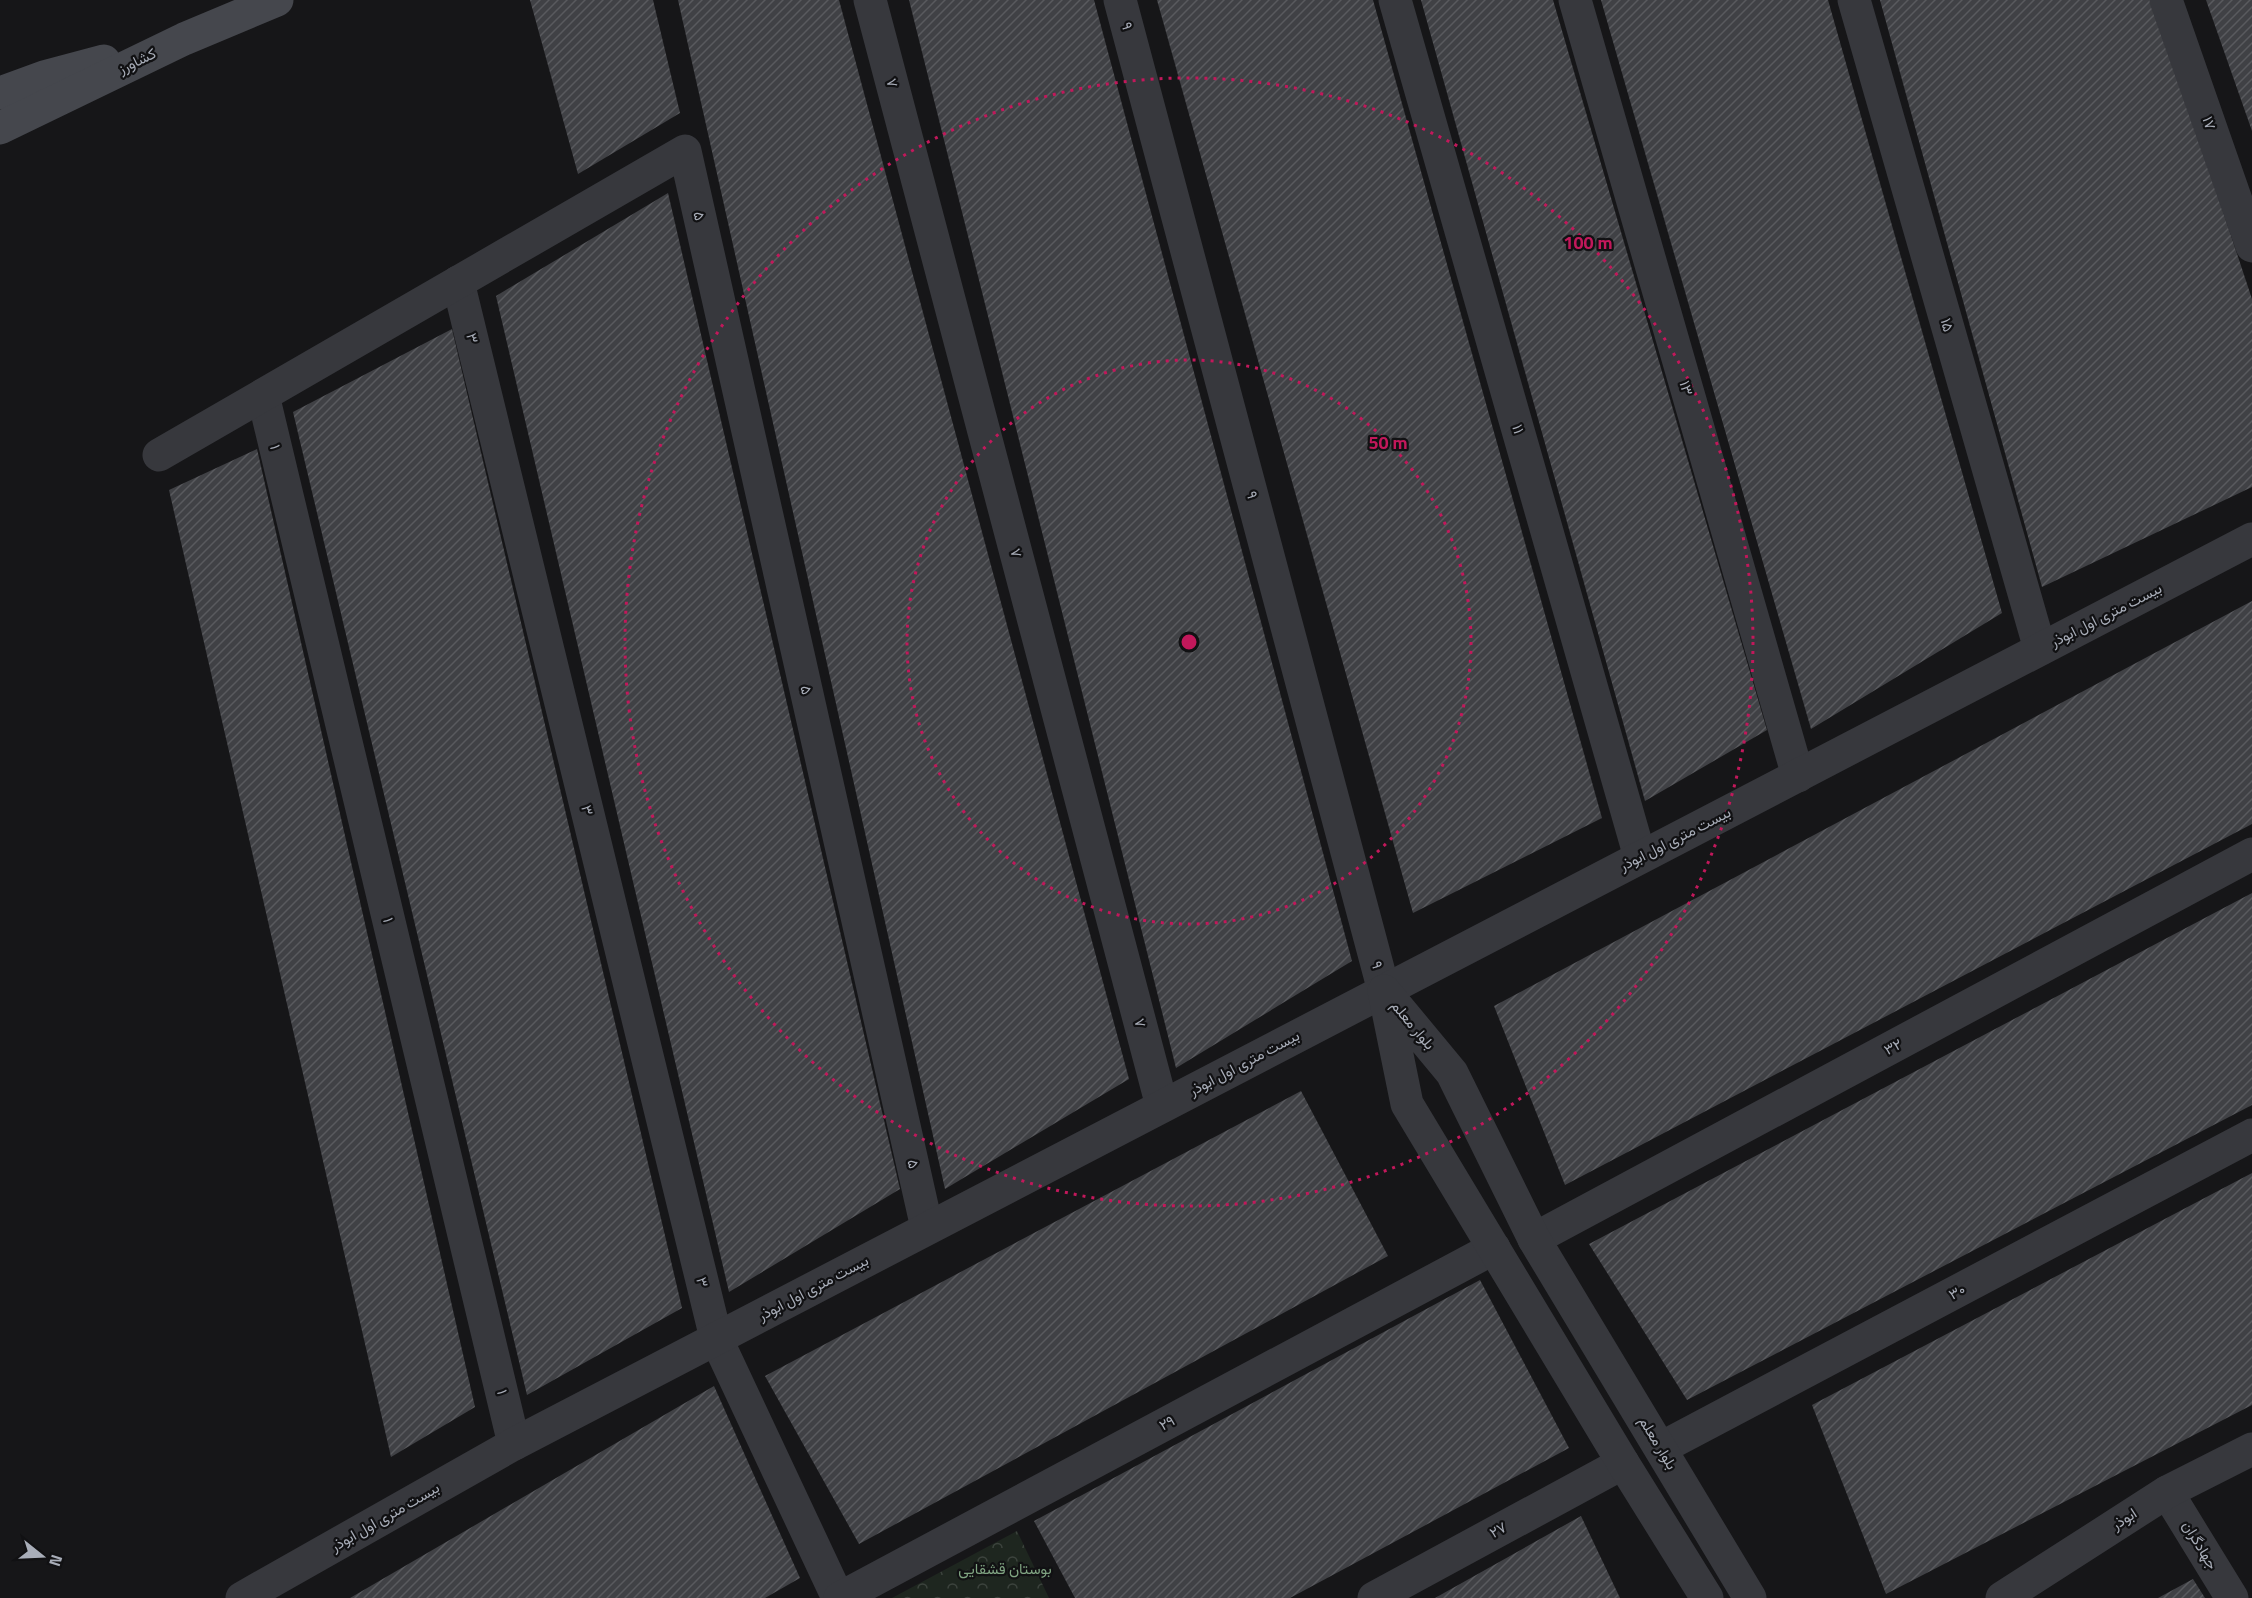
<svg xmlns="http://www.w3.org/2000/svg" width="2252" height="1598" viewBox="0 0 2252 1598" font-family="'Titillium Web',Vazirmatn,sans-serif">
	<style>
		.park { fill: url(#park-crowns) }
		.building { fill: url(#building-hatch) }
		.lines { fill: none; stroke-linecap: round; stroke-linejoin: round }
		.minor { stroke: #37383d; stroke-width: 33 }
		.tertiary { stroke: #37383d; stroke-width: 33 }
		.secondary { stroke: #45474d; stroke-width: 33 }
		.ring { fill: none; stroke: #c2185b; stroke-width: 3; stroke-dasharray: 3 6 }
		.labels { text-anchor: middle; stroke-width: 4.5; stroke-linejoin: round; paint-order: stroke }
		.street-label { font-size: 15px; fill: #a8adb8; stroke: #111113 }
		.park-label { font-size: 15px; fill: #7fa381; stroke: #111113 }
		.centre { fill: #c2185b; stroke: #111113; stroke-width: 3 }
		.ring-label { font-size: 18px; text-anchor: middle; font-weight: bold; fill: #c2185b; stroke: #111113; stroke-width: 4.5; stroke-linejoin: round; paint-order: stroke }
	</style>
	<defs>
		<pattern id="park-crowns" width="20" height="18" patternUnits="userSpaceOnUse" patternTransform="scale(1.5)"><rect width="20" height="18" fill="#1e261f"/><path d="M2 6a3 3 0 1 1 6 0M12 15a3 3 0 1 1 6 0" fill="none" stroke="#3c433d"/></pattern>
		<pattern id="building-hatch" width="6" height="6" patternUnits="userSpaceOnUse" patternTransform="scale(1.5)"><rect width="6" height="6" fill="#404145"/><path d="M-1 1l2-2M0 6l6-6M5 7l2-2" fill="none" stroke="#595a5e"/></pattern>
	</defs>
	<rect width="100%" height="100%" fill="#161618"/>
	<!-- park -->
	<polygon class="park" points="1017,1531 1049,1598 892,1598"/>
	<!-- building -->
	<g class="building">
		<polygon points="530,0 653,0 680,113 578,174"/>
		<polygon points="678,0 839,0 1129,1079 945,1189"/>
		<polygon points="909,0 1094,0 1352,961 1176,1068"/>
		<polygon points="1157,0 1373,0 1602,818 1413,913"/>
		<polygon points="1421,0 1553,0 1767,730 1645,801"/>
		<polygon points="1601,0 1828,0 2002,613 1811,729"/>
		<polygon points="1880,0 2153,0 2252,299 2252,487 2042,587"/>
		<polygon points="2206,0 2252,0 2252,131"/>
		<polygon points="668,193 900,1189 729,1292 496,296"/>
		<polygon points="452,329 682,1308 527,1395 293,412"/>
		<polygon points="257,449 475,1407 391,1457 169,490"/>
		<polygon points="2252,601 2252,824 1565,1185 1494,1006"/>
		<polygon points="2252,893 2252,1105 1687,1400 1589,1244"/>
		<polygon points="1301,1091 1388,1256 859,1544 765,1376"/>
		<polygon points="2252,1173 2252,1405 1886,1594 1812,1405"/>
		<polygon points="1480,1280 1569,1448 1290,1598 1075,1598 1034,1521"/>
		<polygon points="714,1386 800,1578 765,1598 350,1598"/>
		<polygon points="1581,1516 1620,1598 1435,1598"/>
		<polygon points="2193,1579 2205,1598 2158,1598"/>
	</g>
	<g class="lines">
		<!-- minor -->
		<g class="minor">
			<polyline points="870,0 1162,1106"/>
			<polyline points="1120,0 1384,991"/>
			<polyline points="1395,0 1640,857"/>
			<polyline points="1575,0 1798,776"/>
			<polyline points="1854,0 2040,649"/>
			<polyline points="2166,0 2252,246"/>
			<polyline points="458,282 716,1338 838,1598"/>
			<polyline points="263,395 514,1444"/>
			<polyline points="159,455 685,151 927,1228"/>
			<polyline points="1534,1239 2252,854"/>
			<polyline points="1661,1448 2252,1135"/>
			<polyline points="242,1598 514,1444 2252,539"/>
			<polyline points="840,1598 1494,1248"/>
			<polyline points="1374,1598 1623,1463"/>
		</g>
		<!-- tertiary -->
		<g class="tertiary">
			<polyline points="2167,1492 2232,1598"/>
			<polyline points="1707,1598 1623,1463 1407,1104 1384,991 1452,1073 1534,1239 1750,1598"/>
			<polyline points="2002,1598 2167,1492 2252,1449"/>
		</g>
		<!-- secondary -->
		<g class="secondary">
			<polyline points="0,93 44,77 104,61"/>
			<polyline points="0,128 184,39 277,0"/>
		</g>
	</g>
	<!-- distance rings -->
	<g class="ring">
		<circle cx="1189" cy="642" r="282"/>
		<circle cx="1189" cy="642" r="564"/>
	</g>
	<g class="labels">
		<!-- street labels -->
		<g class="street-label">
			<text transform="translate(1127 26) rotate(75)" y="5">۹</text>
			<text transform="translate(137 61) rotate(-26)" y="5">کشاورز</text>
			<text transform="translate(892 83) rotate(75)" y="5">۷</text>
			<text transform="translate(2209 123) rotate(71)" y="5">۱۷</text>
			<text transform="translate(699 216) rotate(77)" y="5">۵</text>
			<text transform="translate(1947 325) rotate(74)" y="5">۱۵</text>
			<text transform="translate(472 338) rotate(76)" y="5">۳</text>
			<text transform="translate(1686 388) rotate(74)" y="5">۱۳</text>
			<text transform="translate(1518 429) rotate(74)" y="5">۱۱</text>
			<text transform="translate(275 447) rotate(77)" y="5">۱</text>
			<text transform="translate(1252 495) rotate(75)" y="5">۹</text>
			<text transform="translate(1016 553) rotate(75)" y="5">۷</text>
			<text transform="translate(2106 615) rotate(-27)" y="5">بیست متری اول ابوذر</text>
			<text transform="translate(806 690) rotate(77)" y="5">۵</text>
			<text transform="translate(587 810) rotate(76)" y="5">۳</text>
			<text transform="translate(1675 839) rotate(-27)" y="5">بیست متری اول ابوذر</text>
			<text transform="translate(388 920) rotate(77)" y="5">۱</text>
			<text transform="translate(1377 965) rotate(75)" y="5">۹</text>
			<text transform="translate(1140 1023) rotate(75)" y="5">۷</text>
			<text transform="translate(1413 1025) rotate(50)" y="5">بلوار معلم</text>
			<text transform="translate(1893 1047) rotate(-28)" y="5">۳۲</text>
			<text transform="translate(1244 1063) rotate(-28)" y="5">بیست متری اول ابوذر</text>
			<text transform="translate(913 1164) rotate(77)" y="5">۵</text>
			<text transform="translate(702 1282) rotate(76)" y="5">۳</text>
			<text transform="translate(813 1288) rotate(-28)" y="5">بیست متری اول ابوذر</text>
			<text transform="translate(1957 1292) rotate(-28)" y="5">۳۰</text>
			<text transform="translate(502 1392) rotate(77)" y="5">۱</text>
			<text transform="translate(1167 1423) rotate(-28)" y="5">۲۹</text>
			<text transform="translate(1658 1443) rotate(59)" y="5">بلوار معلم</text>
			<text transform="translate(385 1517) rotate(-30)" y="5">بیست متری اول ابوذر</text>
			<text transform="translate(2124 1519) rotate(-33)" y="5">ابوذر</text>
			<text transform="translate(1498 1530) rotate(-29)" y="5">۲۷</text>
			<text transform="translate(2200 1545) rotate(59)" y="5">جهادگران</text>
		</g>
		<!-- park labels -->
		<g class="park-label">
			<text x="1005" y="1574">بوستان قشقایی</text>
		</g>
	</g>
	<circle cx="1189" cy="642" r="9" class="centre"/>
	<g class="ring-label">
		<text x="1588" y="249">100 m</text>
		<text x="1388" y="449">50 m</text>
	</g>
	<!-- north arrow -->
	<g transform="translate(42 1556) rotate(108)" stroke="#111113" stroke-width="4.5" paint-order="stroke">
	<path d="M0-4.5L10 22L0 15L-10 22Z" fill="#a8adb8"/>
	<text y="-9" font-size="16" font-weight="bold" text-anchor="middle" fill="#a8adb8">N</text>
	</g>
</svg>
